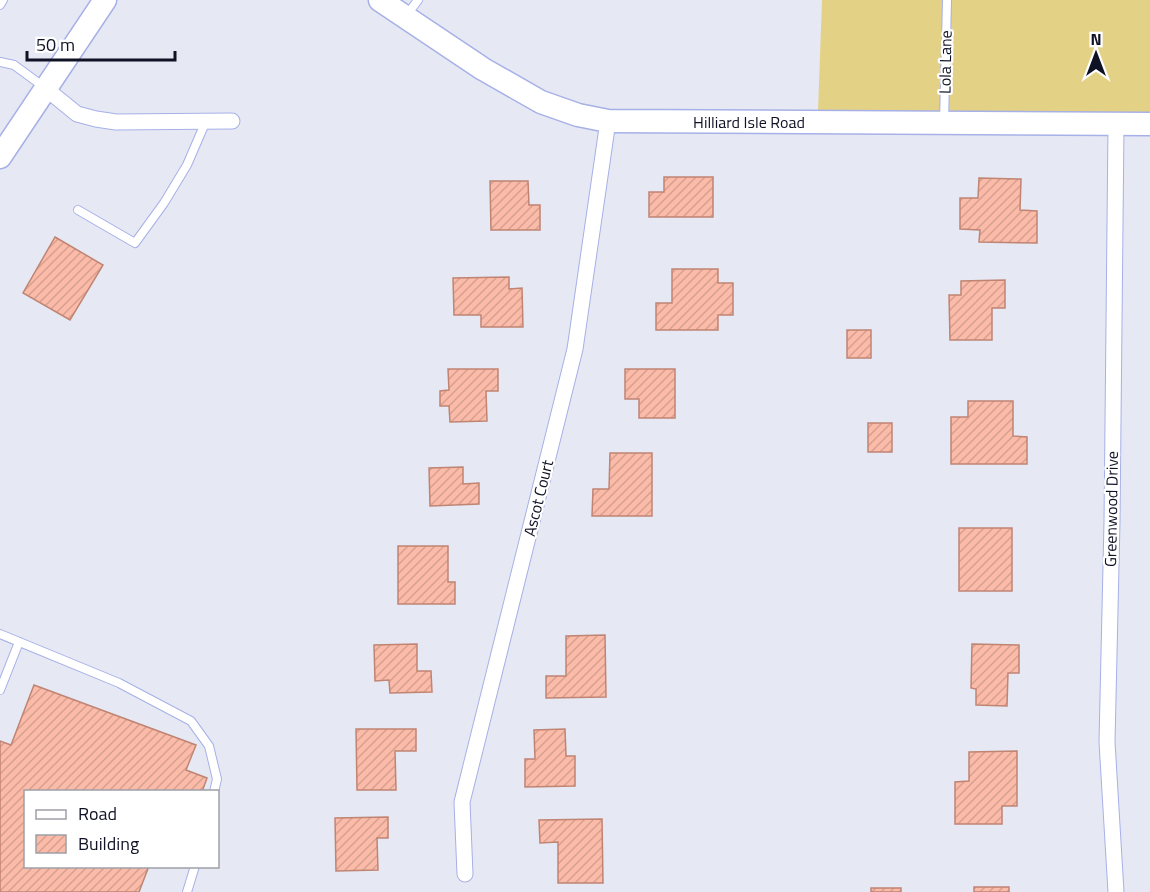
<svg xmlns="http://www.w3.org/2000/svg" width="1150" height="892" viewBox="0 0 1150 892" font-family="'Titillium Web',sans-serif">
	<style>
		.grass { fill: #e3d286 }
		.building { fill: url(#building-hatch); stroke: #c08473; stroke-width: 1.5 }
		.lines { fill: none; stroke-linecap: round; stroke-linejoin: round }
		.lane-casing { stroke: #a7b0e7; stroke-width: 10 }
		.street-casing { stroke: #a7b0e7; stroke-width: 17 }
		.secondary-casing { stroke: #a7b0e7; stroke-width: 25 }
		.lane { stroke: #fff; stroke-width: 8 }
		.street { stroke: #fff; stroke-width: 15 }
		.secondary { stroke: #fff; stroke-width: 22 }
		.labels { text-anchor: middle; stroke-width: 4.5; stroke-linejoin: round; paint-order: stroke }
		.street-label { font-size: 16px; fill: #0f1124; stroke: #fff }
	</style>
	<defs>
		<pattern id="building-hatch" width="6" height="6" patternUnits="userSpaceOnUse" patternTransform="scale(1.5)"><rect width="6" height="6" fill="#fbbba8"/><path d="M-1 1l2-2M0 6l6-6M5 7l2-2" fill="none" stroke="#d6a090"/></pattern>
	</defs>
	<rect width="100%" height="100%" fill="#e6e9f4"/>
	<!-- grass -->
	<polygon class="grass" points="822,0 1150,0 1150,113 818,111"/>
	<!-- building -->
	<g class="building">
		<polygon points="664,177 713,177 713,217 649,217 649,192 664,192"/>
		<polygon points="979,178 1021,179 1020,210 1037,211 1037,243 979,242 980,230 960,229 960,198 978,198"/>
		<polygon points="490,181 528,181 529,205 540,205 540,230 491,230"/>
		<polygon points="55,237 103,265 70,320 23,293"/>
		<polygon points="672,269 718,269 718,283 733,283 733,315 718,315 718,330 656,330 656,303 672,303"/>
		<polygon points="509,277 509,289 522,288 523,327 481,327 481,315 454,315 453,278"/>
		<polygon points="1005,280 1005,308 992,308 992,340 950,340 949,295 961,295 961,281"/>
		<rect x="847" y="330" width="24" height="28"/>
		<polygon points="448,369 498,369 498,391 486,391 487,421 450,422 449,406 440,406 440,391 449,390"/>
		<polygon points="625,369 675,369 675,418 639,418 639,399 625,399"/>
		<polygon points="968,401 1013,401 1013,436 1027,437 1027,464 951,464 951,417 968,417"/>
		<rect x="868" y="423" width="24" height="29"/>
		<polygon points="610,453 652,453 652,516 592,516 593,489 609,489"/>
		<polygon points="463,467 463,484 479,483 479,504 430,506 429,468"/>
		<rect x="959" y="528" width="53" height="63"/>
		<polygon points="398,546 448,546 448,582 455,582 455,604 398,604"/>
		<polygon points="605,635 606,697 546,698 546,676 566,676 566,636"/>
		<polygon points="417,644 417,671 431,671 432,692 390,693 389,680 375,681 374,645"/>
		<polygon points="972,644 1019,645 1019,673 1008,673 1007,706 976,705 976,689 971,688"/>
		<polygon points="34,685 196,745 186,770 207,778 202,792 26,792 26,866 149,866 139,892 0,892 0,741 11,745"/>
		<polygon points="356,729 416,729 416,751 395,751 396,790 357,790"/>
		<polygon points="565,729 566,756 575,756 575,786 525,787 525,759 535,759 534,730"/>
		<polygon points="1017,751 1017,806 1002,806 1002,824 955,824 955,782 969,781 969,752"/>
		<polygon points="388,817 388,838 377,838 378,870 336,871 335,818"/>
		<polygon points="602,819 603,883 558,883 558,842 540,843 539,820"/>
		<rect x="974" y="887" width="35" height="5"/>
		<rect x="871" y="888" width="30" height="4"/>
	</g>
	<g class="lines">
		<!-- lane casing -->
		<g class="lane-casing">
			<g id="lane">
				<polyline points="0,5 3,0"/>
				<polyline points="406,16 418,0"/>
				<polyline points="0,62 14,65 44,87"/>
				<polyline points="944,122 947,0"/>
				<polyline points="78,210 135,243 164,203 187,165 206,121"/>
				<polyline points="0,634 119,683 191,721 209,746 217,779 214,792"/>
				<polyline points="0,690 19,642"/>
				<polyline points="187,892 195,866"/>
			</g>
		</g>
		<!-- street casing -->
		<g class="street-casing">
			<g id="street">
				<polyline points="45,88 77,114 96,119 116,122 232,121"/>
				<polyline points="465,874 462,802 575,349 608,121"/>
				<polyline points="1116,892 1107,742 1112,522 1116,125"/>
			</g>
		</g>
		<!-- secondary casing -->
		<g class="secondary-casing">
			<g id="secondary">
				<polyline points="380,0 483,69 541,102 578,115 608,121 1150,124"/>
				<polyline points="0,157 105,0"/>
			</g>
		</g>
		<!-- lane -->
		<use href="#lane" class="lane"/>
		<!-- street -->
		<use href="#street" class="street"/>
		<!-- secondary -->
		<use href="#secondary" class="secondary"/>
	</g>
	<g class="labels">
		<!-- street labels -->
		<g class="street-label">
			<text transform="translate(945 62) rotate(-89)" y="6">Lola Lane</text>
			<text x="749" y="128">Hilliard Isle Road</text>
			<text transform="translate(538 498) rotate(-76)" y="6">Ascot Court</text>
			<text transform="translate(1111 509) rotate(-89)" y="6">Greenwood Drive</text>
		</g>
	</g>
	<!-- legend -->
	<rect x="24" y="790" width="195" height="78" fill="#ffffff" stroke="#9fa0a7" stroke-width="1.5"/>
	<rect x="36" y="810" width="30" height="9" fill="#ffffff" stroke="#9fa0a7" stroke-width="1.5"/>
	<text x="78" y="820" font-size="18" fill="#0f1124">Road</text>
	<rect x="36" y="835" width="30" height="18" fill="url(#building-hatch)" stroke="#9fa0a7" stroke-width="1.5"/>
	<text x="78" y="850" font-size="18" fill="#0f1124">Building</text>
	<!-- north arrow -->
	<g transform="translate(1096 54)" stroke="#ffffff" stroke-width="4.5" paint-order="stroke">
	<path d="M0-4.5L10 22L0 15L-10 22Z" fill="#0f1124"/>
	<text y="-9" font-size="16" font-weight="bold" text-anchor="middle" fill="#0f1124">N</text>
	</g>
	<!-- scale -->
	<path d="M27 51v9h148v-9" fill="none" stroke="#0f1124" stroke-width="3"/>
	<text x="36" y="51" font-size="18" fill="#0f1124" stroke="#ffffff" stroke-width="4.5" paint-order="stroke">50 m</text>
</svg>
